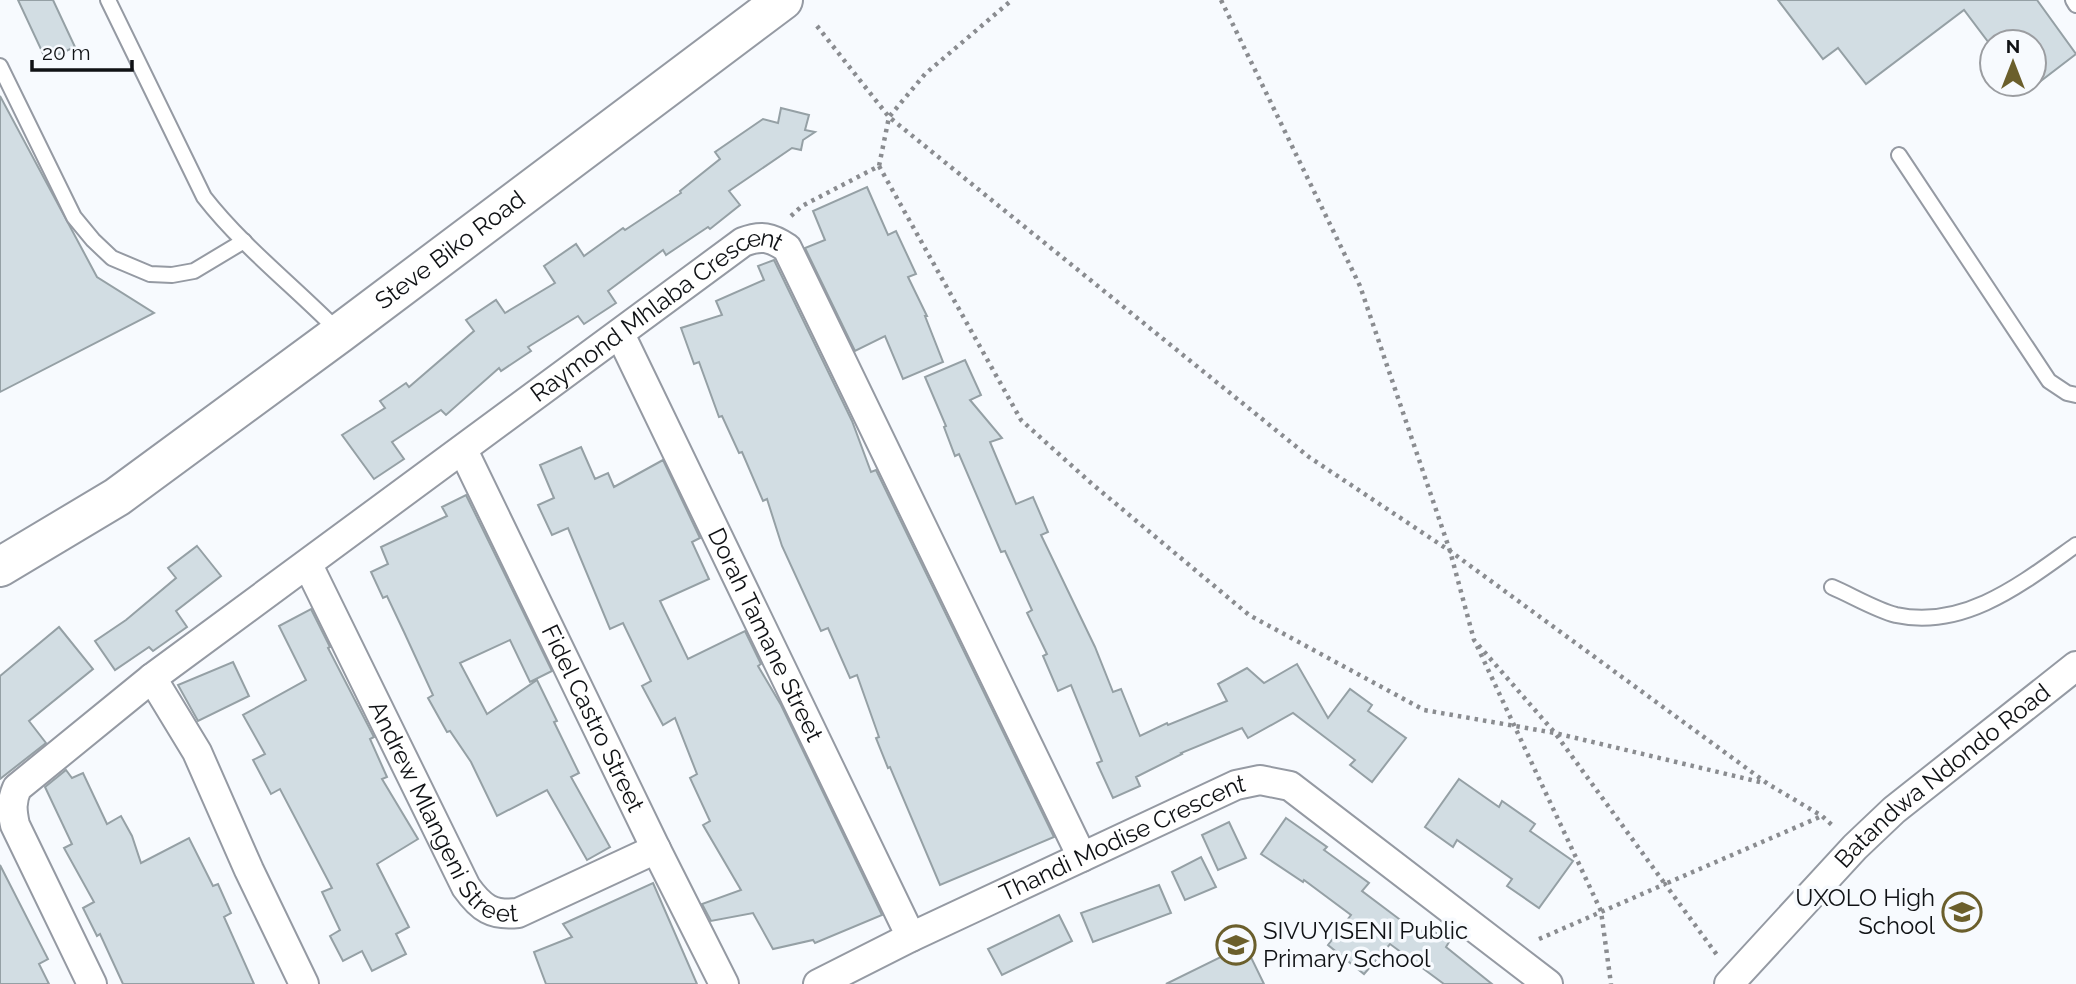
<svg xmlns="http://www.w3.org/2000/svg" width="2076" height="984" viewBox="0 0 2076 984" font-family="Raleway,sans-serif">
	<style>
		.building { fill: #d2dde3; stroke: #95a0a5; stroke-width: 2 }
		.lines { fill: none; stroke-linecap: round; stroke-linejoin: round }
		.lane-casing { stroke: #959aa3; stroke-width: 18 }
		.street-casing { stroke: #959aa3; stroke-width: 32 }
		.secondary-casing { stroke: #959aa3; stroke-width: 42 }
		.path { stroke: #8a8c90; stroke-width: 4.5; stroke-dasharray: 3.5 5; stroke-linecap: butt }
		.lane { stroke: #fff; stroke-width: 14 }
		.street { stroke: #fff; stroke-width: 28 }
		.secondary { stroke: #fff; stroke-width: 38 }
		.labels { text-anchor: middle; stroke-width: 7; stroke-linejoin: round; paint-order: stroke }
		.street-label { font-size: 24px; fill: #101215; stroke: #f7fafe }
		.poi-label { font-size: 24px; fill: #101215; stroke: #f7fafe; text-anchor: end }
	</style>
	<rect width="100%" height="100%" fill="#f7fafe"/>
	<!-- building -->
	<g class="building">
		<polygon points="18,0 53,0 75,47 46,60"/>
		<polygon points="1778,0 2037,0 2076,54 2033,87 2022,87 2020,84 2034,84 2034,42 1992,42 1992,47 1964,10 1866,84 1838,48 1823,59"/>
		<polygon points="0,96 97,277 154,313 0,392"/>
		<polygon points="781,108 809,115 805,130 815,132 803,140 801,150 792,148 729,191 740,205 710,229 708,227 666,255 663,250 608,291 616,303 584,324 578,316 528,347 531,351 501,371 499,368 446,415 441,410 392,442 404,459 374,479 342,435 385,408 380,401 406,383 409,387 474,331 466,320 496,300 505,313 555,283 544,266 576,244 584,256 623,228 625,230 681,193 680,191 720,159 715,152 763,119 778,123"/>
		<polygon points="867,187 888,235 896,231 916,274 908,277 927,316 925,316 943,362 903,379 885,336 855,351 805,248 825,240 813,211"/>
		<polygon points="774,260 852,421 871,472 876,470 1054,837 940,885 890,767 888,768 876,738 879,737 857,675 850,678 828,628 821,631 782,546 767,499 763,501 742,452 739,453 722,416 719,417 699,362 694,364 681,328 722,315 716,301 764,280 758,266"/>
		<polygon points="965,360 981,395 970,400 1002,438 990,442 1016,504 1033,497 1048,532 1041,535 1095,647 1113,692 1121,689 1140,736 1167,723 1168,725 1227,701 1218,684 1247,668 1264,683 1297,664 1328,718 1350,689 1372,705 1368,711 1406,738 1372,782 1350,765 1355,760 1293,713 1248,738 1242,728 1181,753 1182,754 1136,777 1140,786 1113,798 1097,763 1102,761 1071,685 1058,691 1043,656 1047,654 1027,613 1032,610 1005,551 1001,552 959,454 955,456 944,427 946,426 925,377"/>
		<polygon points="581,447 595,479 608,473 614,487 663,460 700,538 692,542 709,579 660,601 688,659 745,631 761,664 758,666 781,705 882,915 815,943 813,940 773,949 753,913 711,921 702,904 741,890 703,825 710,821 690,778 697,774 675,718 663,725 642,686 651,681 623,623 610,629 568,528 552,535 538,505 554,498 540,465"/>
		<polygon points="466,495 552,671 530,682 510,640 460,663 487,714 537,680 557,721 554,722 579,773 571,777 610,847 587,860 547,790 497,816 471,762 450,731 447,732 428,698 433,695 404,632 387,596 383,598 371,572 388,564 381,547 447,516 442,507"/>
		<polygon points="197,546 221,576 176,611 187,627 153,651 149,647 115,670 95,641 126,620 176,578 168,568"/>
		<polygon points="311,609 330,647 328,648 374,737 370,739 387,777 382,779 418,839 377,864 409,927 396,934 406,954 372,971 362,951 343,961 330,936 340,930 322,892 332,888 280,789 271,794 253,760 265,754 243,715 306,680 279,626"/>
		<polygon points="59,627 93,669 29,721 46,743 0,779 0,676"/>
		<polygon points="233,662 249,696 198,721 178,685"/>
		<polygon points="66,770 72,778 83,773 107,824 121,816 132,836 141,863 189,838 213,886 218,884 231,913 224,917 254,984 123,984 100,934 97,936 83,908 94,902 64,848 72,844 45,787"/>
		<polygon points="1459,779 1499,807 1502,801 1535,824 1530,831 1573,861 1539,908 1507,886 1512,879 1457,840 1453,847 1425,827"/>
		<polygon points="1286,818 1327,847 1324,850 1369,883 1362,891 1419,934 1426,926 1449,942 1446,947 1492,984 1444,984 1390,944 1364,974 1328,945 1351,915 1304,880 1303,882 1261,854"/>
		<polygon points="1229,822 1246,858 1218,870 1202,835"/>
		<polygon points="1201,857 1216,887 1185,900 1172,872"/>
		<polygon points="0,865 48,959 39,964 49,984 0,984"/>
		<polygon points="653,883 697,984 546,984 534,952 572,937 563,924"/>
		<polygon points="1159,885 1171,913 1093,942 1081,913"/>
		<polygon points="1059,915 1072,941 1002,975 988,949"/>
		<polygon points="1245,945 1264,984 1166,984"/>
	</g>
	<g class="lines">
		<!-- lane casing -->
		<g class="lane-casing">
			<g id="lane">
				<path d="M108,0L204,197C243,247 295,287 339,332"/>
				<polyline points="2073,0 2076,5"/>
				<polyline points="0,66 74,217 93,240 112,258 150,274 172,275 194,271 244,241"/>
				<polyline points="1899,155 2049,381 2067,393 2076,395"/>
				<path d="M1832,587C1851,595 1876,610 1896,615C1965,630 2024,582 2076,545"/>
			</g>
		</g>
		<!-- street casing -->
		<g class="street-casing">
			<g id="street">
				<path id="s1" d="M620,334L911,937"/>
				<path id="s2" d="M463,450L656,849L724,984"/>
				<path id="s3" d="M308,565L466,887C481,908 492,916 518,913L656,849"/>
				<polyline points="152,678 197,752 249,870 304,984"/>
				<path id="s4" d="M92,984L15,825C12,811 11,802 17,788L152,678L743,242C761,235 771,237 787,248L1082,857"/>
				<path id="s5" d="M818,984L911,937L1236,785L1260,780L1290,786L1548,984"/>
				<path id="s6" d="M1729,984L1855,847L1894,810L2076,666"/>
			</g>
		</g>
		<!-- secondary casing -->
		<g class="secondary-casing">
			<g id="secondary">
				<path id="s7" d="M0,567L117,497L340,333L783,0"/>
			</g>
		</g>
		<!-- path -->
		<g class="path">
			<polyline points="1221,0 1360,286 1450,551 1474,640 1555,733 1665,884 1822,816"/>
			<polyline points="817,26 889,117 1309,457 1450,551 1768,784 1822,816 1833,826"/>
			<polyline points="879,166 1021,420 1091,483 1249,615 1424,710 1555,733 1764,783"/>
			<polyline points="791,216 802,206 879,166 889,117 925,74 1012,0"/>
			<polyline points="1477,646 1601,911 1611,984"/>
			<polyline points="1539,939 1665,884 1717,955"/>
		</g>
		<!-- lane -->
		<use href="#lane" class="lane"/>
		<!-- street -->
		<use href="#street" class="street"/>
		<!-- secondary -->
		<use href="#secondary" class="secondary"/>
	</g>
	<!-- icons -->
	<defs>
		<g id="school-ring" transform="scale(2.0125)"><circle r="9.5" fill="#f7fafe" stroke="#6b5f2c" stroke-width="1.5"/><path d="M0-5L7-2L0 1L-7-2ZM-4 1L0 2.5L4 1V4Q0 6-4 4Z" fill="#6b5f2c"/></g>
	</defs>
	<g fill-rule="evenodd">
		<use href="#school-ring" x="1962" y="912"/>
		<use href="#school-ring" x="1236" y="945"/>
	</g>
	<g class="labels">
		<!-- street labels -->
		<g class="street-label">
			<text dy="8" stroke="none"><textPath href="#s7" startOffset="551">Steve Biko Road</textPath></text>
			<text dy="8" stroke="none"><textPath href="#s4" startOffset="1013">Raymond Mhlaba Crescent</textPath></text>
			<text dy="8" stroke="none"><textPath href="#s1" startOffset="334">Dorah Tamane Street</textPath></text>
			<text dy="8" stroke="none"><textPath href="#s2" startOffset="298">Fidel Castro Street</textPath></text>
			<text dy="8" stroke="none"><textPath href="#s6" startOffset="299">Batandwa Ndondo Road</textPath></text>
			<text dy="8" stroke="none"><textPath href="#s3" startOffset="287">Andrew Mlangeni Street</textPath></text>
			<text dy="8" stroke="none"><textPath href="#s5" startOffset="338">Thandi Modise Crescent</textPath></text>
		</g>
		<!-- poi labels -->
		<g class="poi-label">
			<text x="1935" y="906">UXOLO High<tspan x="1935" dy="28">School</tspan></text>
			<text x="1263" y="939" text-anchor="start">SIVUYISENI Public<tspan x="1263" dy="28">Primary School</tspan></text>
		</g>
	</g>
	<!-- north arrow -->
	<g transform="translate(2013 63)"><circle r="33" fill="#f7fafe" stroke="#9b9da1" stroke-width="2"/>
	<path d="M0-5L12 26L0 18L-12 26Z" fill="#6b5f2c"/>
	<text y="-10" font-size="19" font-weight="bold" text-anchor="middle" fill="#101215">N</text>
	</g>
	<!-- scale -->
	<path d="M32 60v10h100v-10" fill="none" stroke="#101215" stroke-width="3.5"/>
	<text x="42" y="60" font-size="21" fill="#101215" stroke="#f7fafe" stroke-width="5" paint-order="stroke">20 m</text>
</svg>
